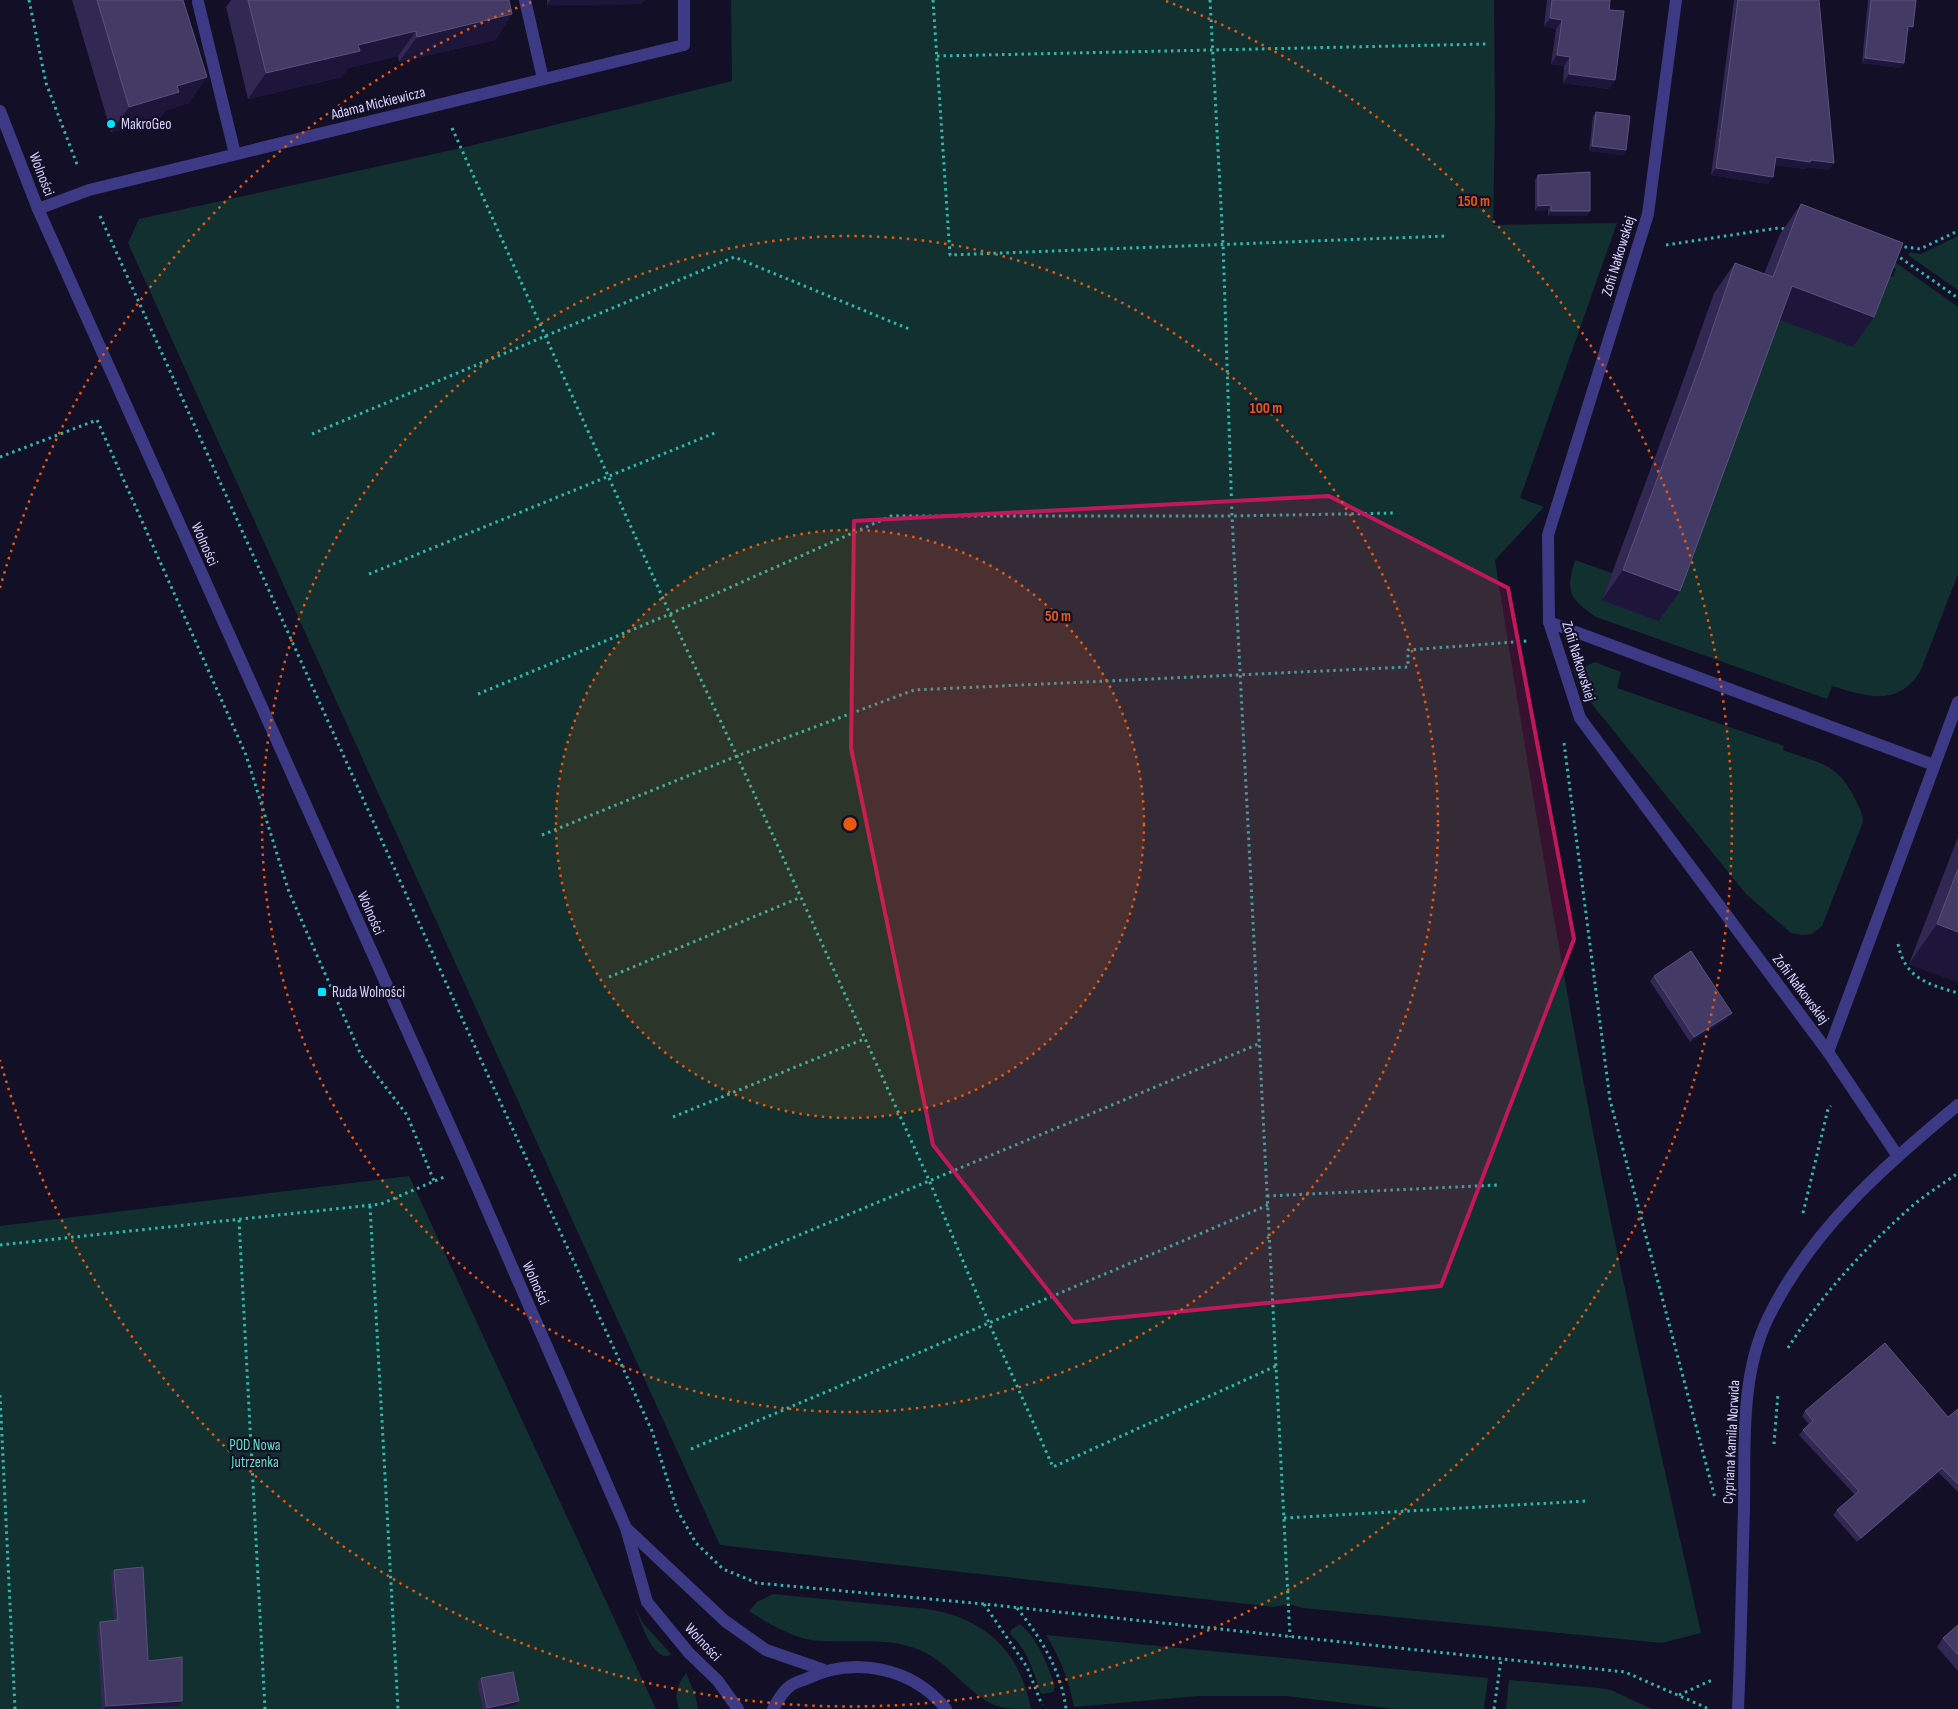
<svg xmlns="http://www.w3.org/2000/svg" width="1958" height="1709" viewBox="0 0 1958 1709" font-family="'Sofia Sans Condensed',sans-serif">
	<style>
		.green { fill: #12302f }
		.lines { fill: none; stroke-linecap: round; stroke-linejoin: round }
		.path { stroke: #2fb8b0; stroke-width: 3; stroke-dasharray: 2.5 4; stroke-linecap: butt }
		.service { stroke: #3d3a85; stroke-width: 12 }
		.minor { stroke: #3d3a85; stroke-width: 12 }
		.tertiary { stroke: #3d3a85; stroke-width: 12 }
		.wall { fill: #312854 }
		.shaded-wall { fill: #1d163a }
		.building { fill: #433a66; stroke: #5a527e }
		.marked { fill: #c2185b; fill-opacity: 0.2; stroke: #c2185b; stroke-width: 4; stroke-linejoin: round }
		.ring { fill: none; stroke: #e8590c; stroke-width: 2.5; stroke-dasharray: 2.5 5 }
		.poi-dot { fill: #00e5ff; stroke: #130f26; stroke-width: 2 }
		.labels { text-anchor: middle; stroke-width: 4.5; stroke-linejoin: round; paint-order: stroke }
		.street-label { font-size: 15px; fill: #d9d4ff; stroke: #130f26 }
		.poi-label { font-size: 15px; fill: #d9d4ff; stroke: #130f26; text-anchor: start }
		.park-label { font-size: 15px; fill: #5fe0c0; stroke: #130f26 }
		.centre { fill: #e8590c; stroke: #130f26; stroke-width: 2.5 }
		.ring-label { font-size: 15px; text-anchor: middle; font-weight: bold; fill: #e8590c; stroke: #130f26; stroke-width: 4.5; stroke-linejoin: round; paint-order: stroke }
	</style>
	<rect width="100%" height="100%" fill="#130f26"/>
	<!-- green -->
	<g class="green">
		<path d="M731,0H1494L1495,118L1493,225L1617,223L1520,498L1544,507L1495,560C1523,737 1552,914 1585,1090C1619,1272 1661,1453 1701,1633L1662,1643L1303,1608L1289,1604L1274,1607L720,1545L128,243L139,219L461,148L732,81Z"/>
		<polygon points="1958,236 1958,290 1908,255 1910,252 1921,254"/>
		<path d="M1892,260L1958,307V574L1920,672C1896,708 1866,696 1832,686L1827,699L1596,617C1568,598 1566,591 1575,560L1612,573L1602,600L1659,621L1771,317L1882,273L1893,277L1896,269L1890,266Z"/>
		<path d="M1595,662L1621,672L1617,688L1784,746L1783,750C1820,764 1837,762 1855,799C1859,807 1863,813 1863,822L1822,926L1812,934L1802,935L1791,933L1746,894L1582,692L1574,671Z"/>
		<polygon points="409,1176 656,1709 0,1709 0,1226"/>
		<path d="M773,1594L927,1609C985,1618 1020,1651 1031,1709C1019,1709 1008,1709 997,1706C968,1695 949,1662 920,1650C888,1637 855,1643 822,1641C795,1640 771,1625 749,1611L757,1602Z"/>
		<path d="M634,1605L642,1622L671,1654L668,1656C651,1658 640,1619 634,1605Z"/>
		<path d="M1020,1624C1039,1640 1047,1664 1055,1686L1053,1692L1042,1694L1040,1692C1033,1669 1027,1650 1010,1634L1011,1630Z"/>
		<path d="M1046,1635L1488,1678L1484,1709H1396L1285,1696H1198L1074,1707C1069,1680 1060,1658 1046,1635Z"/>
		<path d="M686,1673L695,1694L698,1709H679C674,1694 677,1685 686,1673Z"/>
		<polygon points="1509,1680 1599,1688 1611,1690 1652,1709 1506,1709"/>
	</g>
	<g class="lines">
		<!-- path -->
		<g class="path">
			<polyline points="29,0 46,83 78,167"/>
			<polyline points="933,0 950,255 1445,236"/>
			<polyline points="1210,0 1223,243 1232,516 1290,1637"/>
			<polyline points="937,56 1486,44"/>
			<polyline points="452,128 670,614 737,756 929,1180 989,1323 1053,1467 1276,1366"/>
			<polyline points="100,216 480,1058 652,1431 677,1510 696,1543 723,1569 757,1583 984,1604 1625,1672 1707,1708"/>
			<polyline points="1666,245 1778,228 1786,229"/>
			<polyline points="1898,246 1920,249 1958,231"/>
			<polyline points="1895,254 1958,298"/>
			<polyline points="312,434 734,257 909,329"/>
			<polyline points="0,457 97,420 246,755 289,892 361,1055 407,1115 434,1181"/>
			<polyline points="369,574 717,432"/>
			<polyline points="478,694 670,614 891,516 1232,516 1394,513"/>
			<polyline points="1564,743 1610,1100 1715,1498"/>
			<polyline points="542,835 737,756 914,690 1408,667 1408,650 1527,641"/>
			<path d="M1898,944C1905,978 1927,984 1958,993"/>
			<polyline points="609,977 799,898"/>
			<polyline points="673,1117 864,1039"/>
			<polyline points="1267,1196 1498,1185"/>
			<polyline points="370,1206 398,1709"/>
			<polyline points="1803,1213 1828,1109 1831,1106"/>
			<polyline points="239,1220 265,1709"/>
			<polyline points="0,1245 381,1204 444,1177"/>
			<polyline points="739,1260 1261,1043"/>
			<path d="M1788,1348C1821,1295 1865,1248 1911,1207C1926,1194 1943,1184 1958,1173"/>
			<polyline points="0,1395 15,1709"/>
			<polyline points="1774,1444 1778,1393"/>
			<polyline points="691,1449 1268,1205"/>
			<polyline points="1284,1518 1586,1501"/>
			<polyline points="984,1604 1027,1667 1042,1705"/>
			<path d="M1017,1608C1041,1638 1061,1670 1066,1709"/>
			<polyline points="1679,1695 1712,1680"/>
			<polyline points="1494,1709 1501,1660"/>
		</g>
		<!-- service -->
		<g class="service">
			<polyline points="525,0 543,79"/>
			<polyline points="198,2 235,154"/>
			<polyline points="1549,622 1934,765"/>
			<polyline points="1828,1052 1958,702"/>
		</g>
		<!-- minor -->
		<g class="minor">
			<polyline points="1676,0 1648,214 1548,535 1549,622 1580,718 1828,1052 1897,1155"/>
			<polyline points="38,209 89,190 684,45 684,0"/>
			<path d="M1738,1709C1741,1642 1742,1575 1744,1508C1745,1445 1740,1376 1768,1318C1811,1230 1884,1166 1958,1105"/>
		</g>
		<!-- tertiary -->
		<g class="tertiary">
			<polyline points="0,111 38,209 468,1166 626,1528 647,1602 689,1653 718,1681 738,1709"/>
			<polyline points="626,1528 725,1621 766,1650 824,1670"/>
			<path d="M773,1709C777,1702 782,1692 789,1687C793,1683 801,1681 806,1679C854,1656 912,1667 946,1709"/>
		</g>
	</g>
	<!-- wall -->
	<g class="wall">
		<polygon points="72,0 183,0 189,103 166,110 161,117 111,132"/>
		<polygon points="231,0 509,0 512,14 495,40 399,62 398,56 348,68 342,77 248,99 226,7"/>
		<polygon points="547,0 644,0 641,4 547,5"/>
		<polygon points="1547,0 1610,0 1609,89 1563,83 1564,66 1551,64 1556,29 1544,26"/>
		<polygon points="1734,0 1819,0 1829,170 1807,167 1805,169 1775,165 1768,184 1711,175"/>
		<polygon points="1868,0 1916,0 1909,32 1907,31 1900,68 1862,63"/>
		<polygon points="1596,112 1626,150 1623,155 1589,151 1593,117"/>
		<polygon points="1538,175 1590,211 1587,216 1548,216 1548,210 1535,211 1535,180"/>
		<polygon points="1801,204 1874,317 1853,347 1779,320 1680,591 1659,621 1602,600 1678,395 1714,293 1735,263 1764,274 1780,234"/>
		<polygon points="1958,837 1958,982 1909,964"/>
		<polygon points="1654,976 1728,1018 1690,1042 1650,981"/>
		<polygon points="1958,1409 1958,1492 1939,1473 1857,1542 1833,1515 1837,1510 1855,1495 1799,1435 1803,1430 1809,1424 1802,1416 1805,1411 1948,1417"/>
		<polygon points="114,1570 148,1661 179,1706 127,1709 102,1709 97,1627 100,1622 114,1621 111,1575"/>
		<polygon points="1958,1625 1958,1671 1937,1647 1943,1638"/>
		<polygon points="481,1678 516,1705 500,1709 483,1709 477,1683"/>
	</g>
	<!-- shaded-wall -->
	<g class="shaded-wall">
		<polygon points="550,0 644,0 641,4 547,5"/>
		<polygon points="512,14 495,40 399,62 417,37"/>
		<polygon points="1550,18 1562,20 1556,29 1544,26"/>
		<polygon points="1908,26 1913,27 1909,32 1905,31"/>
		<polygon points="416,31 398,56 348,68 342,77 248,99 266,73 358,45"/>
		<polygon points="1557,55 1570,57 1564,66 1551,64"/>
		<polygon points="1865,58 1904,63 1900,68 1862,63"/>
		<polygon points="1569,74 1615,80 1609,89 1563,83"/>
		<polygon points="207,77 189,103 166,110 161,117 111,132 129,107 177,86"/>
		<polygon points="1592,146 1626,150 1623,155 1589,151"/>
		<polygon points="1776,157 1811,160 1834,163 1829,170 1807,167 1805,169 1771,165"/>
		<polygon points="1716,168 1773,177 1768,184 1711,175"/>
		<polygon points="1551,205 1548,210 1535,211 1538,206"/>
		<polygon points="1551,211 1590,211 1587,216 1548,216"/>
		<polygon points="1792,286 1874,317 1853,347 1771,317"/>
		<polygon points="1623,570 1680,591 1659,621 1602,600"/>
		<polygon points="1937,924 1958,932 1958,982 1909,964"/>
		<polygon points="1732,1013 1728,1018 1690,1042 1694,1037"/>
		<polygon points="1942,1468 1939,1473 1857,1542 1861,1538"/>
		<polygon points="182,1701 179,1706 127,1709 104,1709 106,1706"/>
		<polygon points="519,1701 516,1705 500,1709 486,1709 487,1708"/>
	</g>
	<!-- building -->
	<g class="building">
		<polygon points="97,0 183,0 207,77 177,86 179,92 129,107"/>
		<polygon points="248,0 509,0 512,14 417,37 416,31 358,45 360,51 266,73"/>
		<polygon points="1552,0 1610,0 1609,10 1624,11 1615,80 1569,74 1570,57 1557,55 1562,20 1550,18"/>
		<polygon points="1738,0 1819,0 1834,163 1811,160 1810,162 1776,157 1773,177 1716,168"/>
		<polygon points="1871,0 1916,0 1913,27 1908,26 1904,63 1865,58"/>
		<polygon points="1596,112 1630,116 1626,150 1592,146"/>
		<polygon points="1590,172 1590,211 1551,211 1551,205 1538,206 1538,175"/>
		<polygon points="1801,204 1903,243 1874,317 1792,286 1680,591 1623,570 1700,365 1735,263 1773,277"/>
		<polygon points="1958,869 1958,932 1937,924"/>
		<polygon points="1691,951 1732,1013 1694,1037 1654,976"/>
		<polygon points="1885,1343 1948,1417 1958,1409 1958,1484 1942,1468 1861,1538 1837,1510 1859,1491 1803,1430 1813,1421 1805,1411"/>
		<polygon points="143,1567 148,1661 182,1657 182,1701 106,1706 100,1622 118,1620 114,1570"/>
		<polygon points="1958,1625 1958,1655 1943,1638"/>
		<polygon points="513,1672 519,1701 487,1708 481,1678"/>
	</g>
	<!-- marked area -->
	<path class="marked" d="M1329,496L1508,588L1574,939L1441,1286L1073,1322L933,1145L851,748L854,521Z"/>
	<!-- distance rings -->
	<circle cx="850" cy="824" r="294" fill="#e8590c" fill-opacity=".12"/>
	<g class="ring">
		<circle cx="850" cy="824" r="294"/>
		<circle cx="850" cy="824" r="588"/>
		<path d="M0 588A882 882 0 0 1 534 1M1166 1A882 882 0 1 1 0 1060"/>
	</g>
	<!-- markers -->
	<g class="poi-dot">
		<circle cx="111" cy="124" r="5"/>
		<rect x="317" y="987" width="10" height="10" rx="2.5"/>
	</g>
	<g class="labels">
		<!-- street labels -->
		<g class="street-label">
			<text transform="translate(378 103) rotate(-14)" y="5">Adama Mickiewicza</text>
			<text transform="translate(42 174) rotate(69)" y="5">Wolności</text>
			<text transform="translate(1618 256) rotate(-73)" y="5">Zofii Nałkowskiej</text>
			<text transform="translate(205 544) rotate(66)" y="5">Wolności</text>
			<text transform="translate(1579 661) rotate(73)" y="5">Zofii Nałkowskiej</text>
			<text transform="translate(371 913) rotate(66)" y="5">Wolności</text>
			<text transform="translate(1801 989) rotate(53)" y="5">Zofii Nałkowskiej</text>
			<text transform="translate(536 1283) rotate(66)" y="5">Wolności</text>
			<text transform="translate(1731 1442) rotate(-87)" y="5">Cypriana Kamila Norwida</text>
			<text transform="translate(703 1642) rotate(47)" y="5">Wolności</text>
		</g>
		<!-- poi labels -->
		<g class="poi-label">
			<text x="121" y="129">MakroGeo</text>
			<text x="332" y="997">Ruda Wolności</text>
		</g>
		<!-- park labels -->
		<g class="park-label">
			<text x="255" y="1450">POD Nowa<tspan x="255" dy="17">Jutrzenka</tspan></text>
		</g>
	</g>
	<circle cx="850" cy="824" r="8" class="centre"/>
	<g class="ring-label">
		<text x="1474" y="206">150 m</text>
		<text x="1266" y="413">100 m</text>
		<text x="1058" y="621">50 m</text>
	</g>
</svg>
